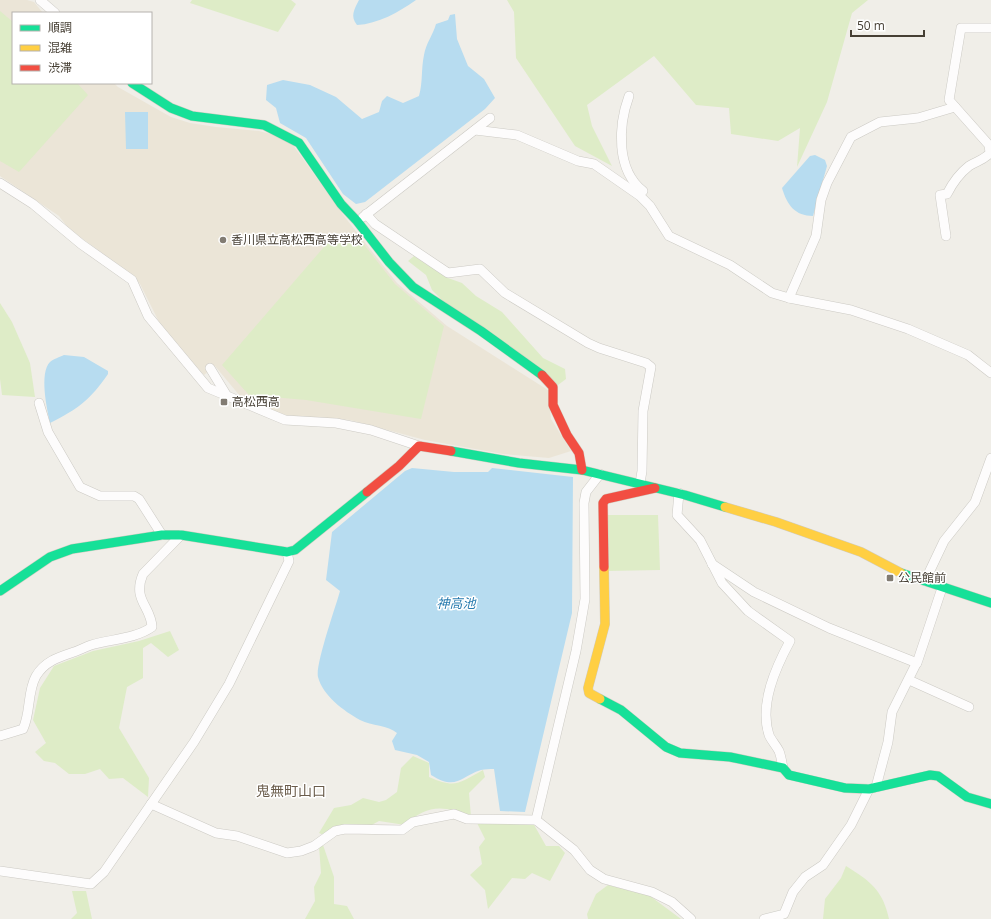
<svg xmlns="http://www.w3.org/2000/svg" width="991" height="919" viewBox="0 0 991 919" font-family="'Open Sans','Noto Sans JP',sans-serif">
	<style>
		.education { fill: #ebe5d7 }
		.green { fill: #deecc7 }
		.water { fill: #b7dcf0 }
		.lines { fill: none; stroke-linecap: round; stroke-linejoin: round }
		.street-casing { stroke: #cccac4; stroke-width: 10 }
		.fast-casing { stroke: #d1ccc0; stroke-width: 10 }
		.slow-casing { stroke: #d1ccc0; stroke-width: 10 }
		.jam-casing { stroke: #d1ccc0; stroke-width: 10 }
		.street { stroke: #fdfcfc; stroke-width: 9 }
		.fast { stroke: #16e098; stroke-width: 9 }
		.slow { stroke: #ffcf43; stroke-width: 9 }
		.jam { stroke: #f24e42; stroke-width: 9 }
		.poi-dot { fill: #827c73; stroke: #fff; stroke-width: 1.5 }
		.labels { text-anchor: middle; stroke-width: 3; stroke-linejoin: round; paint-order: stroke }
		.poi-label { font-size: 12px; fill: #463f34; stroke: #fff; text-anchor: start }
		.water-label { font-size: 13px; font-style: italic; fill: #277baf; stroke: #fff }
		.quarter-label { font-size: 14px; fill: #6a5c4b; stroke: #fff }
	</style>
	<rect width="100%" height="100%" fill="#f0eee8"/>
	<!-- education -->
	<polygon class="education" points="0,0 27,0 34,2 43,13 13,13 13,83 114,83 118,87 171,117 190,123 216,127 259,131 271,134 293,145 344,216 397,283 447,326 548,390 551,419 571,451 549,458 503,454 425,440 350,420 289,416 265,409 240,396 215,366 204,375 163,330 140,284 134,276 69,229 59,216 0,176"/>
	<!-- green -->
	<g class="green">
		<polygon points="192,0 291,0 296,4 278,32 190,3"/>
		<polygon points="507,0 868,0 852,13 827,102 797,167 800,128 778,141 731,134 729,108 696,105 654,56 587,105 592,126 612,166 575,146 516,58 514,12"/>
		<polygon points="0,11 13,22 13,83 77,83 88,95 19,172 0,161"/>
		<polygon points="330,240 362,242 395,284 444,326 421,419 306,400 249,395 222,365"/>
		<polygon points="414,256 448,278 462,283 476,296 502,312 543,358 565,369 566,379 558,385 445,303 432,290 426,275 408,261"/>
		<polygon points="0,303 12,322 30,363 35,397 2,395 0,379"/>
		<polygon points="606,515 658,515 660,570 608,571"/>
		<polygon points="170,631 179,650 168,657 151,643 143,648 143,678 127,687 119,728 149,778 148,797 123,778 109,779 100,769 85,774 69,774 55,763 44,761 35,752 46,743 33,720 40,688 54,666 93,651 139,641"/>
		<path d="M413,756L429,763V777C456,789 459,783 483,770L485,777L469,793L471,817C444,805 427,804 405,825L379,821L368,827L324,835L319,833L334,808L351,805L363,798L379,802L386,800L397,792L401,768Z"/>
		<polygon points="477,823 533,823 546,846 559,846 565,853 550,881 532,873 525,879 512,878 488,909 485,890 470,875 482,864 479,847 485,839"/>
		<polygon points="323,845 334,877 334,904 347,906 354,919 305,919 315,901 314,887 321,873 319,846"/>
		<path d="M846,866C870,881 883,890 889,919H823L825,899L841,878Z"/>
		<polygon points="608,885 650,896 681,919 588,919 587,914 596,894"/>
		<polygon points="72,891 86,891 92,919 71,919 77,913"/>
	</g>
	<!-- water -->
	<g class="water">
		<path d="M359,0H416C399,12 378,24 357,25C350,16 354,10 359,0Z"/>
		<path d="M455,14L457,39L468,66L484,79L495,98L485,109L365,202L356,204L343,194L306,138L280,123L276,108L266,100L267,85L283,80L310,85L336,97L362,119L379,112L382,101L387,96L403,103L419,96C423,82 421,69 424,55C426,43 433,35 436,24L448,20L450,15Z"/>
		<polygon points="125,112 148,112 148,149 126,149"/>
		<path d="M815,155L825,160L827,166L813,216C795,216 787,205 782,188L810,156Z"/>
		<path d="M64,355L84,357L108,371V374C90,400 78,409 50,423C47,409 39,373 50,362C53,359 60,357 64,355Z"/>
		<path d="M412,468L454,472H488L492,468L573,477L572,613L525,812L500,811L494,769C490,769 485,769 481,770C459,777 457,791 431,775L429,762L417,755L395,750L392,741L397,733C388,725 372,726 360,720C344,711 323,696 318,677C315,665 336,606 340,591L326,580L332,532L405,471Z"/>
	</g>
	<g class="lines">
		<!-- street casing -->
		<g class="street-casing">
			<g id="street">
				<polyline points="40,0 55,13"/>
				<path d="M629,96C618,126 616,170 643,191"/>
				<polyline points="475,130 517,135 578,161 594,164 640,196 650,206 669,236 730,265 772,293 789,298 851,310 908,329 968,355 991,373"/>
				<polyline points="0,183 33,204 81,244 132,280 148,316 208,388 285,420 336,423 371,430 419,446"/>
				<polyline points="366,214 375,224 448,273 480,269 505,293 588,343 599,348 646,363 651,367 643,411 642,471 640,483"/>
				<polyline points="363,217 490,118"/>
				<path d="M946,236L940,195L947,194C952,184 960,173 969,166C977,161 984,160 990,153L989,145L949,100L961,28H991"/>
				<polyline points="789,298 816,236 821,200 827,183 851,137 880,122 918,118 955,107"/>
				<polyline points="210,368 227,396"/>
				<polyline points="39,403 48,432 80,487 100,496 134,496 139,499 162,535"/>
				<path d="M679,493L677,515L700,540L722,583L748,611L790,641C776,667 759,704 769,735C771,740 776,745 779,751C781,756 782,763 783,768"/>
				<polyline points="712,564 754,592 829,628 917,663"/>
				<polyline points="925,581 944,541 975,502 991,458"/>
				<polyline points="909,680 969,707"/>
				<path d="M0,736L23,729C31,712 27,692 36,676C45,661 59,657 74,652C80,650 85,647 91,645C111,639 135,639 152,627C151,606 132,600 143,574L181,535"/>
				<polyline points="876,787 888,742 892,712 918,660 942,588"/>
				<polyline points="151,804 216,833 237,836 287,853 301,851 314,846 335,831 345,829 402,830 413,822 454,814 467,819 536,820 574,850 590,870 604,879 652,892 672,902 691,919"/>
				<polyline points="536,820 576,651 585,599 584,503 586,492 600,474"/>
				<polyline points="0,871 91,884 104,872 194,742 229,684 289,561 287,552"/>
				<polyline points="764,919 784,914 793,892 805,877 823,865 851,825 869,789"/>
			</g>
		</g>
		<!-- fast casing -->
		<g class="fast-casing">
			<g id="fast">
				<polyline points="132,83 171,108 192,116 264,125 299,143 341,204 357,221 389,262 413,287 481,331 542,375"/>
				<polyline points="451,451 519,463 582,470 685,495 725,507"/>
				<polyline points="901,573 991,603"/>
				<polyline points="0,591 50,557 72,549 162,535 181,535 287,552 295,550 367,492"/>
				<polyline points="600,699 621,710 666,747 680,753 730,757 783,768 789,775 845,788 869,789 930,775 938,776 967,797 991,804"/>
			</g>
		</g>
		<!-- slow casing -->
		<g class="slow-casing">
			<g id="slow">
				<polyline points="725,507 776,522 861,552 901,573"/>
				<polyline points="600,699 589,693 588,688 605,624 604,567"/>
			</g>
		</g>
		<!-- jam casing -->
		<g class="jam-casing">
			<g id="jam">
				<polyline points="542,375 553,387 553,405 567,435 579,453 582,470"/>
				<polyline points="367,492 399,466 419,446 451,451"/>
				<polyline points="604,567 603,503 606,499 655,488"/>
			</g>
		</g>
		<!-- street -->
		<use href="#street" class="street"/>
		<!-- fast -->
		<use href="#fast" class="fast"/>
		<!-- slow -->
		<use href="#slow" class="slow"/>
		<!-- jam -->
		<use href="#jam" class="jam"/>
	</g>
	<!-- markers -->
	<g class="poi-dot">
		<circle cx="223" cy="240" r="4"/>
		<rect x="220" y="398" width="8" height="8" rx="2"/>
		<rect x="886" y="574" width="8" height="8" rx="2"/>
	</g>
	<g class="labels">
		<!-- poi labels -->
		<g class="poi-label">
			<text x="231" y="244">香川県立高松西高等学校</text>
			<text x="232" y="406">高松西高</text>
			<text x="898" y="582">公民館前</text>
		</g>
		<!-- water labels -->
		<g class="water-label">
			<text x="456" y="608">神高池</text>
		</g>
		<!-- quarter labels -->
		<g class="quarter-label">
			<text x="291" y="796">鬼無町山口</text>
		</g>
	</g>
	<!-- legend -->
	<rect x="12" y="12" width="140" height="72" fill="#ffffff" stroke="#b5b2ae"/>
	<rect x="20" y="25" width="20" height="6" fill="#16e098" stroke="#b5b2ae"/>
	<text x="48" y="32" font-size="12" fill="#463f34">順調</text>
	<rect x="20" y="45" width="20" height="6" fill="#ffcf43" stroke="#b5b2ae"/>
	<text x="48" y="52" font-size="12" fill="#463f34">混雑</text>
	<rect x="20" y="65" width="20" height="6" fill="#f24e42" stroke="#b5b2ae"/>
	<text x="48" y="72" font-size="12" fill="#463f34">渋滞</text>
	<!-- scale -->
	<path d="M851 30v6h73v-6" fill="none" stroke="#463f34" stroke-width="2"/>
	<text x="857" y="30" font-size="12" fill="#463f34" stroke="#ffffff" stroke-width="3" paint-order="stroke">50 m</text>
</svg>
